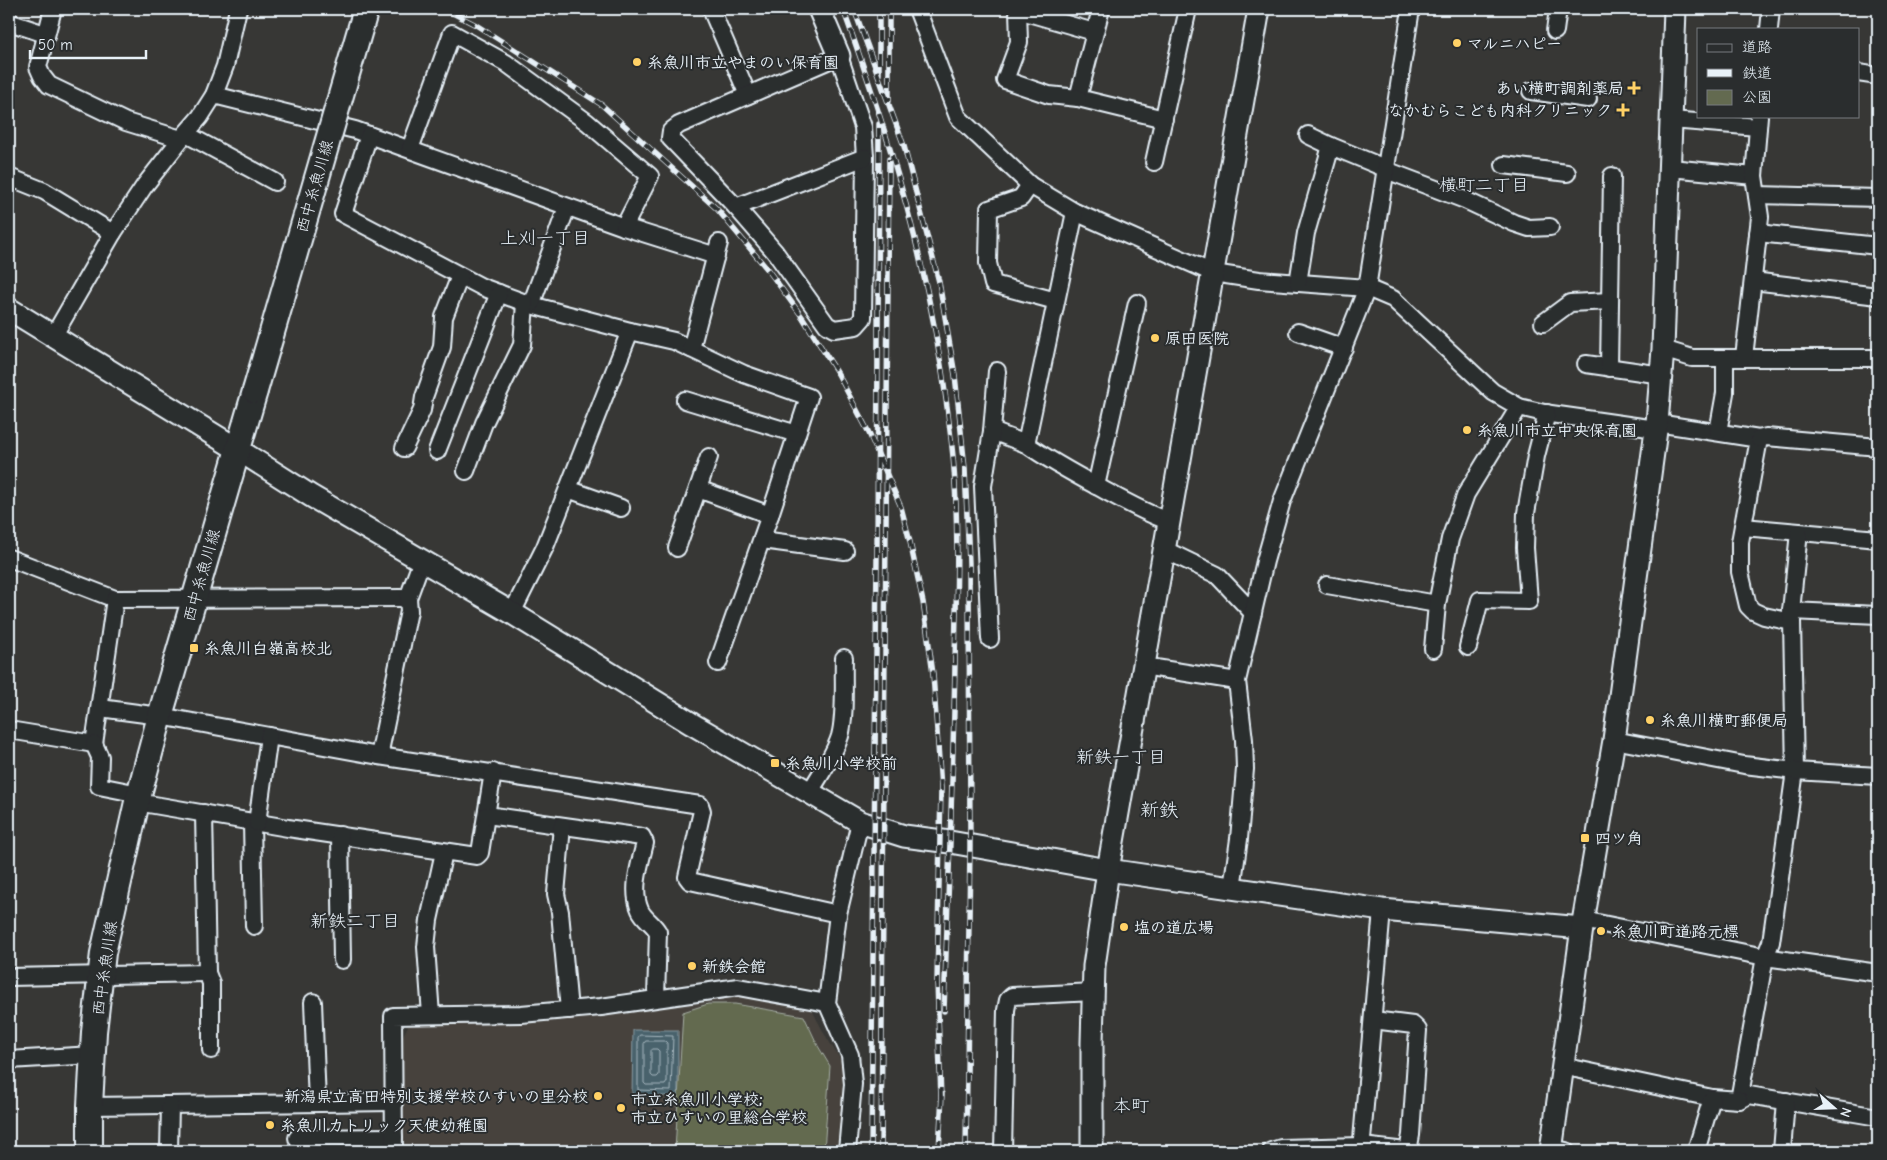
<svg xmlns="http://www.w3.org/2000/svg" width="1887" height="1160" viewBox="0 0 1887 1160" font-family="'Comic Neue','Klee One',sans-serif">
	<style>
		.built { fill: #46433e }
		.green { fill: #636a50; stroke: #a6aea4 }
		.water { fill: #48626c; stroke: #889ba4 }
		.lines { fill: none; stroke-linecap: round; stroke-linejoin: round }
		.shore { stroke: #a8b8c0; stroke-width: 1 }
		.minor-casing { stroke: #e8f1f8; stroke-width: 20 }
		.tertiary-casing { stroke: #e8f1f8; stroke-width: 25 }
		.secondary-casing { stroke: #e8f1f8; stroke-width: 28 }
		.minor { stroke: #2a2d2e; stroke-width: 16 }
		.tertiary { stroke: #2a2d2e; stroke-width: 21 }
		.secondary { stroke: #2a2d2e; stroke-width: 24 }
		.rail-casing { stroke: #e8f1f8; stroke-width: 5.5 }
		.rail { stroke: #2a2d2e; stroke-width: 4; stroke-dasharray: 11; stroke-linecap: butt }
		.secondary-bridge-casing { stroke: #e8f1f8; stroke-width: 28; stroke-linecap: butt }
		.secondary-bridge { stroke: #2a2d2e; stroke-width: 24 }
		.poi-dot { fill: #ffd166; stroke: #2a2d2e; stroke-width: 2 }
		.labels { text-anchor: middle; stroke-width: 4; stroke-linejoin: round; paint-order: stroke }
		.poi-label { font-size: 16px; font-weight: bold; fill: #e8f1f8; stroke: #2a2d2e; text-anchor: start }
		.street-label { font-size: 16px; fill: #e8f1f8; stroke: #2a2d2e }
		.neighbourhood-label { font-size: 18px; fill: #e8f1f8; stroke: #2a2d2e }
		.quarter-label { font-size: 19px; fill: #e8f1f8; stroke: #2a2d2e }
	</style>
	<rect width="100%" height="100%" fill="#373735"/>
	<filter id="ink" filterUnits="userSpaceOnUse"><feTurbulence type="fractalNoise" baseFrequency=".02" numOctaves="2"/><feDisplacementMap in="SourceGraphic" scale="10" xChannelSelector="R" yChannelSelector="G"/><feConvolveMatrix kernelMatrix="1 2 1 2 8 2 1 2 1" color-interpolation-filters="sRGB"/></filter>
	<g filter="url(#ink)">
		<!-- built -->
		<polygon class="built" points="739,994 812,1010 825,1035 844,1065 838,1151 402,1151 401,1040 412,1018 600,1017 666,1004"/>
		<!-- green -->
		<polygon class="green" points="708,1004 735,1004 804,1016 818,1046 830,1066 824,1151 675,1151 683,1012"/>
		<!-- water -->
		<polygon class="water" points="633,1030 678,1030 678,1096 632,1096"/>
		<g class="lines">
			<!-- shore -->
			<g class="shore">
				<polygon points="640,1035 673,1036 671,1091 638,1090 638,1038"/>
				<polygon points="646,1041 665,1041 667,1043 667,1082 665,1085 646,1085 644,1083 644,1044"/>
				<polygon points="653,1049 657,1049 659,1051 659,1075 657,1077 653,1077 651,1075 651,1051"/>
			</g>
			<!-- minor casing -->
			<g class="minor-casing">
				<g id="minor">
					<polyline points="53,9 38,67 42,76 49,85 126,122 181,139"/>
					<polyline points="711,9 748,95"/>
					<polyline points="917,9 958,117 1030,185 1075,212 1213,273 1259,280 1367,288 1393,299 1493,392 1519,407 1544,413 1656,429"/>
					<polyline points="1018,9 1018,10 1094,32"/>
					<polyline points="1101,9 1078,98 1164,119"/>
					<polyline points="1018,10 1019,42 1005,80 1049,95 1078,98"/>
					<polyline points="9,22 45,34"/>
					<polyline points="1769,29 1771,9"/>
					<polyline points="1555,31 1558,9"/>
					<polygon points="839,56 863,127 865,157 863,318 856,326 834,329 827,325 775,252 736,207 670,138 671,131 679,125"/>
					<polyline points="1858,73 1878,76"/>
					<polyline points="1531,91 1588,99"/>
					<polyline points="214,95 355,130 624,227 716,256"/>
					<polyline points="1671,120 1758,127"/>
					<polyline points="186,134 275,182"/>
					<polyline points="369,135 343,214 482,287 531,305 630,331 674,341 744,374 809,397 770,515 718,663"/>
					<polyline points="1308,135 1331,146 1387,169"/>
					<polyline points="410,149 452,33 506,63 587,122 650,176 624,227"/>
					<polyline points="1154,162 1188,9"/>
					<polyline points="1504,165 1567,173"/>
					<polyline points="1670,168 1754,176"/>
					<polyline points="1386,170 1465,200 1514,223 1529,228 1550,227"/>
					<polyline points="9,177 44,191 113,233"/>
					<polyline points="1030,185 1021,198 989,209 988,263 993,284 1056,301"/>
					<polyline points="1757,195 1878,198"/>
					<polyline points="736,207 865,157"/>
					<path d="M1075,212L1026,444C1050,461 1076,475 1102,489C1124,501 1145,513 1168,521"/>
					<polyline points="1758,233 1878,246"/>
					<polyline points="1753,281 1878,296"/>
					<polyline points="1298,283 1306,233 1331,146"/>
					<polyline points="531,305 567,207"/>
					<polyline points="1543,323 1570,303 1610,301"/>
					<polyline points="1298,332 1344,348"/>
					<polyline points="54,335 113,233 145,185 181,139 200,117 214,95 225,66 238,9"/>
					<polyline points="691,349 719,243"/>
					<polyline points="1663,349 1692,358 1878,358"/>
					<polyline points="1744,357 1760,217 1754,176 1759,116"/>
					<polyline points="1586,364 1662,375"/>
					<polyline points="1609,368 1612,176"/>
					<polyline points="685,400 797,434"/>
					<polyline points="1657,423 1759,439 1740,542 1740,572 1748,606 1753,611 1764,616 1792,622 1795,771 1771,942 1765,957 1739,1100 1749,1095 1878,1117"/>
					<polyline points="992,431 1026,444"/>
					<polyline points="1718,432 1725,393 1725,358"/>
					<polyline points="1759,439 1766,437 1878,447"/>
					<polyline points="404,448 422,410 424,397 442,347 444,317 460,276"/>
					<polyline points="437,451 499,293"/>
					<polyline points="466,471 484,423 522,345 525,303"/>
					<polyline points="1096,486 1137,303"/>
					<polyline points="568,489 621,508"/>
					<polyline points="698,489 770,515"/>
					<polyline points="1743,527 1878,539"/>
					<polyline points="762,540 845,551"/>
					<polyline points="677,548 709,457"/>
					<polyline points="1163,549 1217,575 1253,613"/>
					<polyline points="9,558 115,599 408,598"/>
					<polyline points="1327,585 1437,604"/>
					<polyline points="1791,611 1878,615"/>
					<polyline points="512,613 545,547 630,331"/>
					<polyline points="1792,622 1791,611 1799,532"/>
					<polyline points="990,639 983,486 992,431 997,371"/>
					<polyline points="1468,647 1480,600 1529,601 1525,548 1526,513 1536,456 1547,413"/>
					<polyline points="1433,649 1437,604 1450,539 1466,494 1519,407"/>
					<polyline points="1143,666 1237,681"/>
					<polyline points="100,708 160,716 379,756 700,805 702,811 687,877 690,881 838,914"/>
					<polyline points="9,730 94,744 115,599"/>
					<polyline points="1614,740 1744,765 1795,771 1878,776"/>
					<polyline points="94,744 100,757 99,786 139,794"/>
					<polyline points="379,756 409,611 408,598 422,560"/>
					<path d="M810,792C820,774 834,756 840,736C846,714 843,681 844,658"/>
					<polyline points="137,802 288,828 477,856 480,853 493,772"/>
					<path d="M487,815L642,837L645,843C640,863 631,890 640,910C644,919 653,923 658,932L656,998"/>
					<polyline points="252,822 254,926"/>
					<polyline points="257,823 269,736"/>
					<polyline points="562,826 556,894 560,912 569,1010"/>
					<polyline points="340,835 342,960"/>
					<polyline points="1232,888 1239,839 1245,769 1244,740 1237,681 1265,561 1282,501 1367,288 1411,9"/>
					<polyline points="1583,920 1765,957 1878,973"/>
					<polyline points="207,973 211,983 211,1050"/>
					<polyline points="9,977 207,973 204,813"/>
					<polyline points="313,1002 317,1103"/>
					<polyline points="431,1015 426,947 429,920 444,852"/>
					<polyline points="1373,1020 1413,1025 1418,1030 1411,1135 1408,1151"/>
					<polyline points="9,1060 93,1055"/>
					<polyline points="1562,1066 1712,1098 1739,1100"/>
					<polyline points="90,1106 393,1102"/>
					<polyline points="297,1138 394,1137"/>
					<polyline points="1551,1148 1566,1151"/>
					<polyline points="169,1151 170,1105"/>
					<polyline points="394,1151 393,1016 521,1014 601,1007 738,987 827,1003"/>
					<polyline points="847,1151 853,1084 850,1055 827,1003 838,914 860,822"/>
					<polyline points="1003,1151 1006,1010 1008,1000 1012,996 1094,992"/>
					<polyline points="1271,1151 1281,1148 1362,1146 1406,1151"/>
					<polyline points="1361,1151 1382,910"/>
					<polyline points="1696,1151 1712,1098"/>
					<polyline points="1782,1151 1786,1101"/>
				</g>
			</g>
			<!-- tertiary casing -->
			<g class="tertiary-casing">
				<g id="tertiary">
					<polyline points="819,9 839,56"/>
					<polyline points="9,309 237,449 311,496 512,613 692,724 860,822 904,836 950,842 1108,870 1382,910 1582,928"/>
					<polyline points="1092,1151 1092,1043 1094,966 1108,870 1259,9"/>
					<polyline points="1551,1151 1582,928 1614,740 1657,423 1663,349 1675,9"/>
				</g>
			</g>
			<!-- secondary casing -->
			<g class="secondary-casing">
				<polyline id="secondary" points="90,1151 90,1106 94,1032 103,953 137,802 160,716 255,391"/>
			</g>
			<!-- minor -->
			<use href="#minor" class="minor"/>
			<!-- tertiary -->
			<use href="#tertiary" class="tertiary"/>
			<!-- secondary -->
			<use href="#secondary" class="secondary"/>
			<!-- rail casing -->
			<g class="rail-casing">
				<g id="rail">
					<polyline points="445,9 476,25 602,105 717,209 768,270 803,318 838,374 868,431 901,507 910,542 923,602 933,674 941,788 937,981 941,1099"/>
					<path d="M843,9C891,141 931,274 948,414C950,432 953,451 954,469C959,534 956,599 955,664C953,780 948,895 944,1011"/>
					<polyline points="854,9 904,146 939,282 955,375 965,468 969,563 970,846 966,1151"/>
					<polyline points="879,9 879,74"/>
					<polyline points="889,9 889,101"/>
					<polyline points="871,1151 877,558 879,124"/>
					<polyline points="881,1151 889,159"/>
					<polyline points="939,1151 942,1094"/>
				</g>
			</g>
			<!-- rail -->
			<use href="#rail" class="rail"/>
			<!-- secondary-bridge casing -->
			<g class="secondary-bridge-casing">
				<polyline id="secondary-bridge" points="255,391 366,9"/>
			</g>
			<!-- secondary-bridge -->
			<use href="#secondary-bridge" class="secondary-bridge"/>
		</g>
	</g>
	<!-- markers -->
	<g class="poi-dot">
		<circle cx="1457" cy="43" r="5"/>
		<circle cx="637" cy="62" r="5"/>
		<path d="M1631.5 80.5h5v5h5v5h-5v5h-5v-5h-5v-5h5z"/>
		<path d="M1620.5 102.5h5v5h5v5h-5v5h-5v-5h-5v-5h5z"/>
		<circle cx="1155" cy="338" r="5"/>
		<circle cx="1467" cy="430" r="5"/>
		<rect x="189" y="643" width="10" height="10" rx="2.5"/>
		<circle cx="1650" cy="720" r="5"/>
		<rect x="770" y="758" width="10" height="10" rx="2.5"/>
		<rect x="1580" y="833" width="10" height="10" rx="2.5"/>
		<circle cx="1124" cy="927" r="5"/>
		<circle cx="1601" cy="931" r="5"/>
		<circle cx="692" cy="966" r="5"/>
		<circle cx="598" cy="1096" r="5"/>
		<circle cx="621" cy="1108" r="5"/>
		<circle cx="270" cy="1125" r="5"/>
	</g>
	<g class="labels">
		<!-- poi labels -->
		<g class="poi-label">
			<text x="1467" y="49">マルニハピー</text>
			<text x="647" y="68">糸魚川市立やまのい保育園</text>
			<text x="1624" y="94" text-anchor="end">あい横町調剤薬局</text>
			<text x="1612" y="116" text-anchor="end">なかむらこども内科クリニック</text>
			<text x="1165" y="344">原田医院</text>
			<text x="1477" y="436">糸魚川市立中央保育園</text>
			<text x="204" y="654">糸魚川白嶺高校北</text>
			<text x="1660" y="726">糸魚川横町郵便局</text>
			<text x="785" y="769">糸魚川小学校前</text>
			<text x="1595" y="844">四ツ角</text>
			<text x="1134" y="933">塩の道広場</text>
			<text x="1611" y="937">糸魚川町道路元標</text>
			<text x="702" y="972">新鉄会館</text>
			<text x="588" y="1102" text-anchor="end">新潟県立高田特別支援学校ひすいの里分校</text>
			<text x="631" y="1105">市立糸魚川小学校;<tspan x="631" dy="18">市立ひすいの里総合学校</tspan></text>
			<text x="280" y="1131">糸魚川カトリック天使幼稚園</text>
		</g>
		<!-- street labels -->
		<g class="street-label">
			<text transform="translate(314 186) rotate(-74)" y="6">西中糸魚川線</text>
			<text transform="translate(201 575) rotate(-74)" y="6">西中糸魚川線</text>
			<text transform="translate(104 968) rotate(-82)" y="6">西中糸魚川線</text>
		</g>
		<!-- neighbourhood labels -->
		<g class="neighbourhood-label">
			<text x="1484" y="191">横町二丁目</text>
			<text x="545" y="244">上刈一丁目</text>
			<text x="1121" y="763">新鉄一丁目</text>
			<text x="355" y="927">新鉄二丁目</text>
			<text x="1131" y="1112">本町</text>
		</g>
		<!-- quarter labels -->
		<g class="quarter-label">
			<text x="1159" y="816">新鉄</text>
		</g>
	</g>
	<!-- margin -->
	<rect width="1887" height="1160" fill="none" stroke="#2a2d2e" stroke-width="30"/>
	<rect x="15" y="15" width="1857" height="1130" fill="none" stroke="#e8f1f8" stroke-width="2" filter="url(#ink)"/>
	<!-- legend -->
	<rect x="1697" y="28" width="162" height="90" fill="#2a2d2e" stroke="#767b7f"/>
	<rect x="1707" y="44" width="25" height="8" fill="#2a2d2e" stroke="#767b7f"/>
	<text x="1742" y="52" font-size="15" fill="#e8f1f8">道路</text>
	<rect x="1707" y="69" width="25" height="8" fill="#e8f1f8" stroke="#767b7f"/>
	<text x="1742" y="78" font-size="15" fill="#e8f1f8">鉄道</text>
	<rect x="1707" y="90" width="25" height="15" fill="#636a50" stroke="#767b7f"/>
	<text x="1742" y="102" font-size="15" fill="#e8f1f8">公園</text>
	<!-- north arrow -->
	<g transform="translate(1834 1108) rotate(110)" stroke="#2a2d2e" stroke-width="4" paint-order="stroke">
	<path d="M0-4L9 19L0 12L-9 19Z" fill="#e8f1f8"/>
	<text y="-8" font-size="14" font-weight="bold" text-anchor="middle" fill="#e8f1f8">N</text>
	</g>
	<!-- scale -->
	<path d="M30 50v8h116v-8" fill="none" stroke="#e8f1f8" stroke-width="2.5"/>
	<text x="38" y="50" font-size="15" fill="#e8f1f8" stroke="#2a2d2e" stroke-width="4" paint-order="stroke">50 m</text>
</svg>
